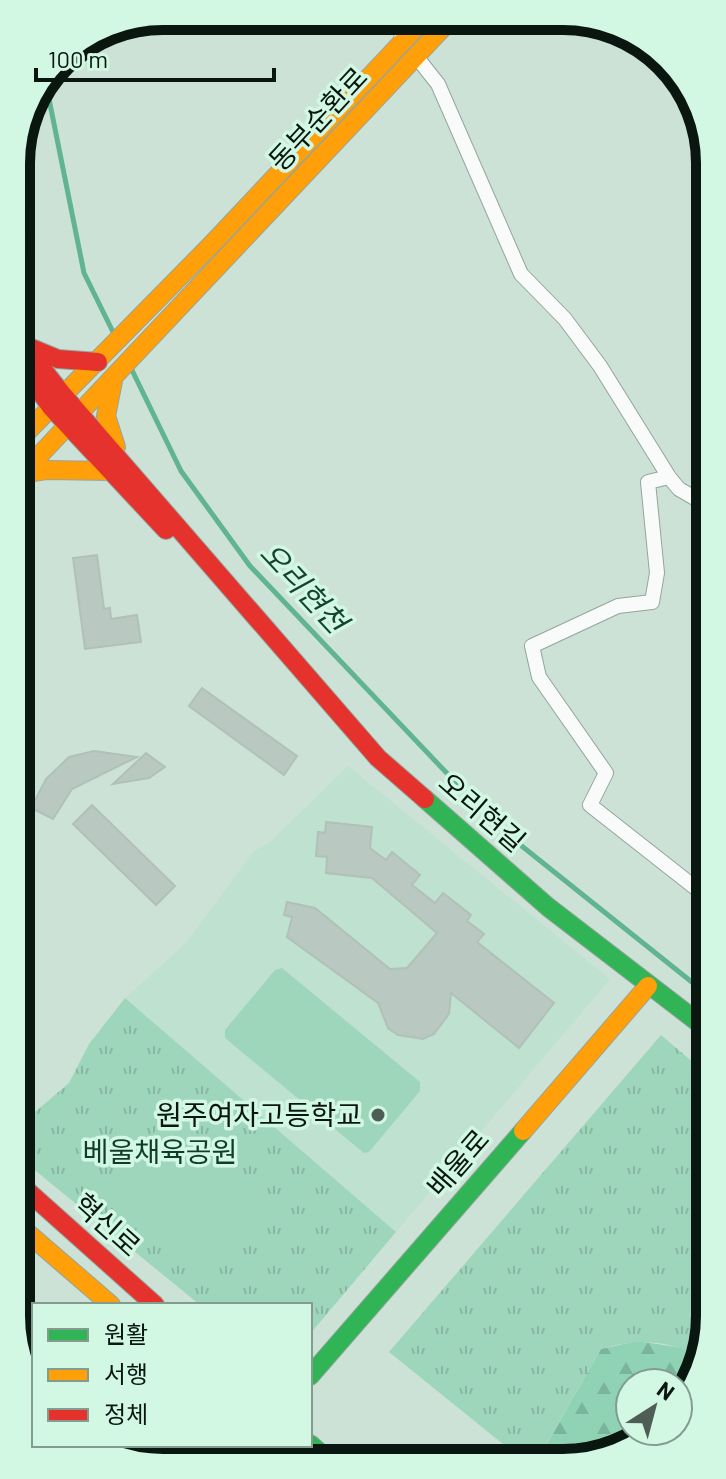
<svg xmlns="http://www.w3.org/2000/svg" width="726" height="1479" viewBox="0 0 726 1479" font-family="Barlow,'Noto Sans KR',sans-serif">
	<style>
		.built { fill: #bfe1cf }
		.forest { fill: url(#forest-firs) }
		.park { fill: url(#park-tufts) }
		.garden { fill: #9ed6bb }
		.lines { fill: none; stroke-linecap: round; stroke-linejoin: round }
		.stream { stroke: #60b492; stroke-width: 5 }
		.building { fill: #b9c9c1; stroke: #b0c1b8; stroke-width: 2 }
		.street-casing { stroke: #94a49c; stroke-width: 16 }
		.fast-casing { stroke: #94a49c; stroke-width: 20 }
		.slow-casing { stroke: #94a49c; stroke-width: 20 }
		.jam-casing { stroke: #94a49c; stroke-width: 20 }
		.street { stroke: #f8fbf9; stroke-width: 14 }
		.fast { stroke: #30b455; stroke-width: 18 }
		.slow { stroke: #ff9f0a; stroke-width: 18 }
		.jam { stroke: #e5322d; stroke-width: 18 }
		.poi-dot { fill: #4e5e56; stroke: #d2f7e3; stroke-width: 3 }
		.labels { text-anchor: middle; stroke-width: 7; stroke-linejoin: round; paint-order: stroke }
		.street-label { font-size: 28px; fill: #0a1711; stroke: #d2f7e3 }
		.poi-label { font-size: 28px; fill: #0a1711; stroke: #d2f7e3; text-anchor: end }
		.park-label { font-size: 28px; fill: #0f3d2a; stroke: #d2f7e3 }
		.water-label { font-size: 30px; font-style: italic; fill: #164330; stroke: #d2f7e3 }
		.rim { fill: none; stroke: #0a1711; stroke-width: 10 }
	</style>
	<defs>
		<pattern id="forest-firs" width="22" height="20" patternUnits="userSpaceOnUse" patternTransform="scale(2)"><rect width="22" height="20" fill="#8fd2b4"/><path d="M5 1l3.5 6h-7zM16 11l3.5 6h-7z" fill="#7ab49a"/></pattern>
		<pattern id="park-tufts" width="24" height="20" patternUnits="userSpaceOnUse" patternTransform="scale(2)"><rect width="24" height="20" fill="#9ed6bb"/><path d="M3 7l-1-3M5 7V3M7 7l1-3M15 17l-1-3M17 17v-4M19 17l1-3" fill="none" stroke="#87b7a0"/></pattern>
	</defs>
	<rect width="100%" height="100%" fill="#cde2d7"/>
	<!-- built -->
	<polygon class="built" points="348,766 610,979 396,1232 125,998 185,944 254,851 270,842"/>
	<!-- forest -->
	<polygon class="forest" points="637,1341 683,1348 698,1357 679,1406 678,1383 630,1383 630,1431 644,1431 610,1455 540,1456 601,1349"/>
	<!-- park -->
	<g class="park">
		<polygon points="125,998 396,1232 310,1334 310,1305 200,1305 26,1163 22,1123 69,1083 89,1044"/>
		<path d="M661,1035L708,1075L710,1326L698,1357C670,1339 632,1339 601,1349L540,1456L519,1457L389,1352Z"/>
	</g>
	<!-- garden -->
	<g class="garden">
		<polygon points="282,968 420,1082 420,1091 369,1152 364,1153 225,1038 225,1030 275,970"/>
		<polygon points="161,1124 266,1211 213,1276 108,1189"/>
	</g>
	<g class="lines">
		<!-- stream -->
		<g class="stream">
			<polyline points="47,89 84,273 115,336"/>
			<polyline points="130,366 181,471 250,566 498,827 708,995"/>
		</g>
	</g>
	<!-- building -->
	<g class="building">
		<polygon points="97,555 104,609 110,608 111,619 137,615 141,642 85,649 73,558"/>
		<polygon points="202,688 297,756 284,775 189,706"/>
		<polygon points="94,751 137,757 72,789 53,819 31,808 46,779 69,757"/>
		<polygon points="146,753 165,767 149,778 113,784"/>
		<polygon points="92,805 175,886 156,905 73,824"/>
		<polygon points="326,822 372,827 370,848 386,860 392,852 420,875 412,885 435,903 443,893 471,915 467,921 484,934 477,942 554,1003 519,1048 451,993 449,1014 434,1034 423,1039 398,1035 388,1028 378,1003 287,937 292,917 284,915 287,902 315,908 390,969 407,968 437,933 372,878 326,873 327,857 316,856 318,832 325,833"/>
	</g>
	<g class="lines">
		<!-- street casing -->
		<g class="street-casing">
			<g id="street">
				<polyline points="401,42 403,18"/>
				<polyline points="415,55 438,84 521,274 565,319 600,366 669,477 679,489 705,504"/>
				<polyline points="669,477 648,482 657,573 652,602 618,606 532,646 539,677 606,773 590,805 707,897"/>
			</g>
		</g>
		<!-- fast casing -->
		<g class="fast-casing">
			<g id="fast">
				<polyline points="425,799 548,907 708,1030"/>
				<polyline points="310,1376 523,1131"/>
				<polyline points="310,1444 327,1459"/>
				<polyline points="272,1445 289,1460"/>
			</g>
		</g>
		<!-- slow casing -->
		<g class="slow-casing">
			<g id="slow">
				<polyline points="113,381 106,416 116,447"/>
				<polyline points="19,440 212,244 425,18"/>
				<polyline points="22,474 47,470 110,471"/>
				<polyline points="19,477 452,18"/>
				<polyline points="523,1131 648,986"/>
				<polyline points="23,1229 111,1305"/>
				<polyline points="237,1460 250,1445"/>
			</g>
		</g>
		<!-- jam casing -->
		<g class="jam-casing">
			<g id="jam">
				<polyline points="18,338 63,395 378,758 425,799"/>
				<polyline points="29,347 58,359 98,362"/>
				<polyline points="18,361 51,407 166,530"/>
				<polyline points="23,1187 155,1305"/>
			</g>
		</g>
		<!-- street -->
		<use href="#street" class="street"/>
		<!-- fast -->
		<use href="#fast" class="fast"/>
		<!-- slow -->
		<use href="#slow" class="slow"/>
		<!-- jam -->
		<use href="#jam" class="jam"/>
	</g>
	<!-- markers -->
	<circle class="poi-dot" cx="378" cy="1115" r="8"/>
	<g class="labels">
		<!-- street labels -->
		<g class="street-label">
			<text transform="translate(318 119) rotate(-47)" y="10">동부순환로</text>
			<text transform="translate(482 812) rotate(41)" y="10">오리현길</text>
			<text transform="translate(458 1163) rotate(-49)" y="10">배울로</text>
			<text transform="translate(107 1225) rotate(42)" y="10">혁신로</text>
		</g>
		<!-- poi labels -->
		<g class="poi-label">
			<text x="362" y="1125">원주여자고등학교</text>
		</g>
		<!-- park labels -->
		<g class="park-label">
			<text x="160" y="1162">베울채육공원</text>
		</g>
		<!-- water labels -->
		<g class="water-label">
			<text transform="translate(303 588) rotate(47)" y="10">오리현천</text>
		</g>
	</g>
	<!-- crop -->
	<path d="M0 0H726V1479H0ZM163 30H563A133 133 0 0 1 696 163V1316A133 133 0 0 1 563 1449H163A133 133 0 0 1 30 1316V163A133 133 0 0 1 163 30Z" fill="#d2f7e3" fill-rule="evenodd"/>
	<path class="rim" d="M163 30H563A133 133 0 0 1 696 163V1316A133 133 0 0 1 563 1449H163A133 133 0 0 1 30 1316V163A133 133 0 0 1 163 30Z"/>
	<!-- legend -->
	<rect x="32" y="1303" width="280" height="144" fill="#d2f7e3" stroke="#829d8f" stroke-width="2"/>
	<rect x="48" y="1329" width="40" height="12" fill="#30b455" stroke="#829d8f" stroke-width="2"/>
	<text x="104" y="1343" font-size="24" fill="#0a1711">원활</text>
	<rect x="48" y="1369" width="40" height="12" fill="#ff9f0a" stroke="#829d8f" stroke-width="2"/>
	<text x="104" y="1383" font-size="24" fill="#0a1711">서행</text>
	<rect x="48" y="1409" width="40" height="12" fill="#e5322d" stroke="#829d8f" stroke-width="2"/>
	<text x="104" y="1423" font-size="24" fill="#0a1711">정체</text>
	<!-- north arrow -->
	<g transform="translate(654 1407) rotate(36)"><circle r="38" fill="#d2f7e3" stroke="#829d8f" stroke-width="2"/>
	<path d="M0-6L14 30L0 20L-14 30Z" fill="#4e5e56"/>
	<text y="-12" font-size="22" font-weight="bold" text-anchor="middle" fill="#0a1711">N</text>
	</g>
	<!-- scale -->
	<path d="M36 68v12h238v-12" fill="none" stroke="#0a1711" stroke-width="4"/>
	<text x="48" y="68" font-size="24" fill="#0a1711" stroke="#d2f7e3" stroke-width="6" paint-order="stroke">100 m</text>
</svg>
